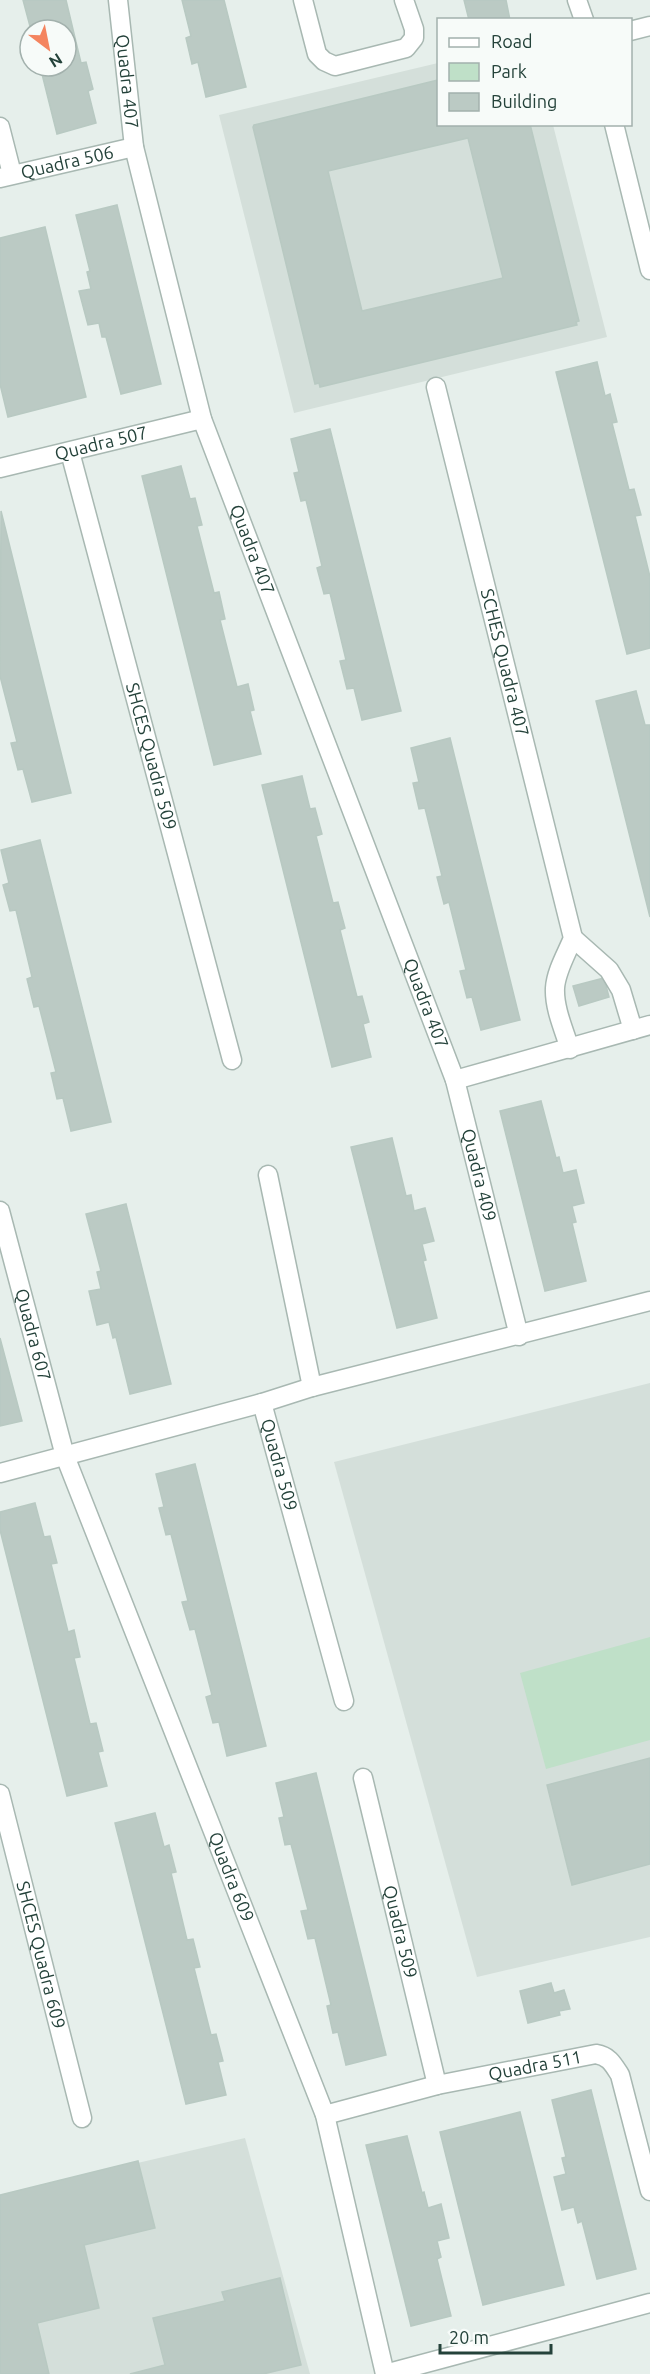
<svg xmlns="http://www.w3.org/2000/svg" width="650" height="2374" viewBox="0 0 650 2374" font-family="Ubuntu,sans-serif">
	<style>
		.built { fill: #d4dfda }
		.green { fill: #bfe0c8 }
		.building { fill: #bbcac4; stroke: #b8c9c2; stroke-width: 1.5; fill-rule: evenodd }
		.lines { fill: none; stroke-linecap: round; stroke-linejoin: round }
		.minor-casing { stroke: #a8b8b2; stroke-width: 21 }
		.minor { stroke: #fff; stroke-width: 18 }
		.labels { text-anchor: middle; stroke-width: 5; stroke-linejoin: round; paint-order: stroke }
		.street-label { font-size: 18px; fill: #24423a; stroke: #f7fbf9 }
	</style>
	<rect width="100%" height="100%" fill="#e6efeb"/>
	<!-- built -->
	<g class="built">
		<polygon points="438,63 438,124 553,125 607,337 294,413 219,115"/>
		<polygon points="650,1383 650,1937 477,1977 334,1462"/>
		<polygon points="245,2138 310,2374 4,2374 0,2359 0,2195"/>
	</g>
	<!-- green -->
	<polygon class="green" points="650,1637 650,1740 546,1769 520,1673"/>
	<!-- building -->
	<g class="building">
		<polygon points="23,0 66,0 81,63 86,62 93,89 88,91 96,123 57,134 40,66 66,66 66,30 31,30"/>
		<polygon points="182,0 224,0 246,87 206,97 198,62 192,64 186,38 191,36"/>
		<polygon points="464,0 506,0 510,20 469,20"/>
		<path d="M438,80V124H530L579,321L576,322L577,325L320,387L319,383L315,384L253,127L254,125ZM468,138L503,278L362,311L328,171Z"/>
		<polygon points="117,205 161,384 121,394 106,337 102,337 99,323 88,325 79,291 91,289 87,272 90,271 76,215"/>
		<polygon points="45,227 86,397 8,417 0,384 0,238"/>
		<polygon points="597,362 605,396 610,394 617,422 612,423 629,490 634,489 641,515 635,516 650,577 650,648 627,654 556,372"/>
		<polygon points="330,429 401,711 362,720 354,688 347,689 340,661 346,660 330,593 324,594 317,568 322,566 306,500 301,501 294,473 299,472 291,439"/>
		<polygon points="181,466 190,499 195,498 202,525 197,526 214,593 219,592 225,619 220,620 237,687 248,684 254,710 250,711 261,754 214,765 142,476"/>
		<polygon points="1,511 71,793 32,802 23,769 18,770 11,743 17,742 0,676"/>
		<polygon points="636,691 645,725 650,725 650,917 596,701"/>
		<polygon points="450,738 520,1020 481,1030 472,997 467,998 460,971 466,970 449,902 444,904 437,877 442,876 425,808 419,809 413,783 419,782 411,748"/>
		<polygon points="302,776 310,809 315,808 322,834 316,836 333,903 338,902 345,928 340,930 357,997 362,996 369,1022 363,1024 371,1057 332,1067 262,785"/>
		<polygon points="40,840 111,1122 71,1131 63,1098 57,1099 51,1073 56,1072 39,1006 34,1007 27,979 32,977 16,910 10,911 3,885 9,883 1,850"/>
		<polygon points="604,978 609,997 579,1006 573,986"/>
		<polygon points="541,1101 556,1158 559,1157 563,1173 576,1170 584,1203 572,1206 576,1222 572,1223 586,1281 545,1291 500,1111"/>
		<polygon points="392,1138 406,1196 411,1195 414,1211 425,1208 434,1241 422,1244 426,1260 423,1261 437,1318 397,1328 351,1147"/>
		<polygon points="126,1204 171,1384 130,1394 116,1337 113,1338 109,1322 97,1325 89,1291 101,1289 97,1272 101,1271 86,1214"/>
		<polygon points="0,1338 22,1421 0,1426"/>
		<polygon points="195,1464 266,1746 227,1756 219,1722 213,1723 206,1697 212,1695 195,1629 190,1630 182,1602 188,1601 171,1534 166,1535 159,1508 164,1507 156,1474"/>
		<polygon points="35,1503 44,1537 50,1536 57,1563 51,1564 68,1632 74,1630 80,1657 74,1658 90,1724 96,1723 103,1751 98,1752 107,1786 67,1796 0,1530 0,1512"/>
		<polygon points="650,1758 650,1864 572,1885 547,1785"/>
		<polygon points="316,1773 386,2055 346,2065 338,2032 333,2033 327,2006 331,2005 315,1938 308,1939 301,1911 308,1910 291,1844 285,1845 279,1818 284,1817 276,1783"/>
		<polygon points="155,1813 164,1847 169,1845 176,1872 171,1873 187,1940 193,1939 200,1967 194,1968 211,2035 216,2034 223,2061 218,2062 226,2095 186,2104 115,1823"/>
		<polygon points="551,1983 554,1993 564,1990 570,2009 559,2011 560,2015 528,2023 520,1991"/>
		<polygon points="591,2090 636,2269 597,2279 582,2221 578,2223 574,2207 562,2210 554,2177 566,2174 562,2158 566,2157 552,2100"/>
		<polygon points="520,2112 564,2285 483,2305 440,2132"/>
		<polygon points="407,2136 422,2193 424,2192 428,2208 441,2204 449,2238 437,2241 441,2257 437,2259 451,2316 411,2326 366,2145"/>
		<polygon points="138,2161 155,2228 84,2245 99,2308 37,2323 49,2374 0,2374 0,2195"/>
		<polygon points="280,2278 301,2365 263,2374 130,2374 165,2365 153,2318 225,2301 222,2292"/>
	</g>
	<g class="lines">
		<!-- minor casing -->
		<g class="minor-casing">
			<g id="minor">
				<path id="s1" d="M118,0L134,147L202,419L455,1080L519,1336"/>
				<polyline points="303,0 317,54 324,61 335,66 406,48 414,38 414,29 404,0"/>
				<polyline points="577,0 584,20"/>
				<polyline points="630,31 650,26"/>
				<polyline points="614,124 650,270"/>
				<polyline points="0,127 12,174"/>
				<path id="s2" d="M0,178L134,147"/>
				<path id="s3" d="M436,387L573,938C567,953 556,971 555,988C554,1008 564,1030 570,1049"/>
				<path id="s4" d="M70,452L232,1060"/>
				<path id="s5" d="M0,468L202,419"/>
				<polyline points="573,938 609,970 621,990 633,1030"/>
				<polyline points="455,1080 650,1025"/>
				<polyline points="268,1175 312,1387"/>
				<path id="s6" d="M0,1211L65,1456L325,2115L385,2374"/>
				<path id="s7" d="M262,1403L344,1701"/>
				<polyline points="0,1473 262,1403 312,1387 650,1301"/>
				<path id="s8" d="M363,1778L437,2085"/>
				<path id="s9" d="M0,1794L82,2118"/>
				<path id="s10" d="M325,2115L437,2085L596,2054C609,2056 613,2064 620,2075L650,2191"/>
				<polyline points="385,2374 650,2303"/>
			</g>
		</g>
		<!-- minor -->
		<use href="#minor" class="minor"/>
	</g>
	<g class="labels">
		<!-- street labels -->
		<g class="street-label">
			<text dy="6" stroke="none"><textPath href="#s1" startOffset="82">Quadra 407</textPath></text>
			<text dy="6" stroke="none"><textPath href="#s2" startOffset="69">Quadra 506</textPath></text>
			<text dy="6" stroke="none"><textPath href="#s5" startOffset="104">Quadra 507</textPath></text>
			<text dy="6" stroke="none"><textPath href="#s1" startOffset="568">Quadra 407</textPath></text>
			<text dy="6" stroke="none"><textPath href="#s3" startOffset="284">SCHES Quadra 407</textPath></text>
			<text dy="6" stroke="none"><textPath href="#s4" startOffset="315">SHCES Quadra 509</textPath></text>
			<text dy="6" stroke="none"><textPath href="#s1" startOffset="1054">Quadra 407</textPath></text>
			<text dy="6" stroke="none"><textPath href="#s1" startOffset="1234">Quadra 409</textPath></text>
			<text dy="6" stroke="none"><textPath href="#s6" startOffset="128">Quadra 607</textPath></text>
			<text dy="6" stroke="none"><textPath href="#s7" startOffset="64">Quadra 509</textPath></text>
			<text dy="6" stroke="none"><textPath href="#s6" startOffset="706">Quadra 609</textPath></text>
			<text dy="6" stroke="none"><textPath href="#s8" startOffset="158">Quadra 509</textPath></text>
			<text dy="6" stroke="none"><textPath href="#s9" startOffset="166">SHCES Quadra 609</textPath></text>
			<text dy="6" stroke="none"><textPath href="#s10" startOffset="216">Quadra 511</textPath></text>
		</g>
	</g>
	<!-- legend -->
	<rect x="437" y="18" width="195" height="108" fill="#f7fbf9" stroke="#a3b1ad" stroke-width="1.5"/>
	<rect x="449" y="38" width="30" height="9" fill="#ffffff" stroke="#a3b1ad" stroke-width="1.5"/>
	<text x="491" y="48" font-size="18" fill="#24423a">Road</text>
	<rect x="449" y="63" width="30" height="18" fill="#bfe0c8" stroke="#a3b1ad" stroke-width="1.5"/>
	<text x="491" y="78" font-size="18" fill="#24423a">Park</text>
	<rect x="449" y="93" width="30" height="18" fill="#bbcac4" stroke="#a3b1ad" stroke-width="1.5"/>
	<text x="491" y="108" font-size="18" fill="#24423a">Building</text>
	<!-- north arrow -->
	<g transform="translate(48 48) rotate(148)"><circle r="28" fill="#f7fbf9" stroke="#a3b1ad" stroke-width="1.5"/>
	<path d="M0-4.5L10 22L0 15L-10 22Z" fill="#f4845f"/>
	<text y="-9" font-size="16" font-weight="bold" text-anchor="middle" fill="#24423a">N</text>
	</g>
	<!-- scale -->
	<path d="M440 2344v9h111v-9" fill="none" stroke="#24423a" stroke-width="3"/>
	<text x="449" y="2344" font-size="18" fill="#24423a" stroke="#f7fbf9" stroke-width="4.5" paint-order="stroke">20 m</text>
</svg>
